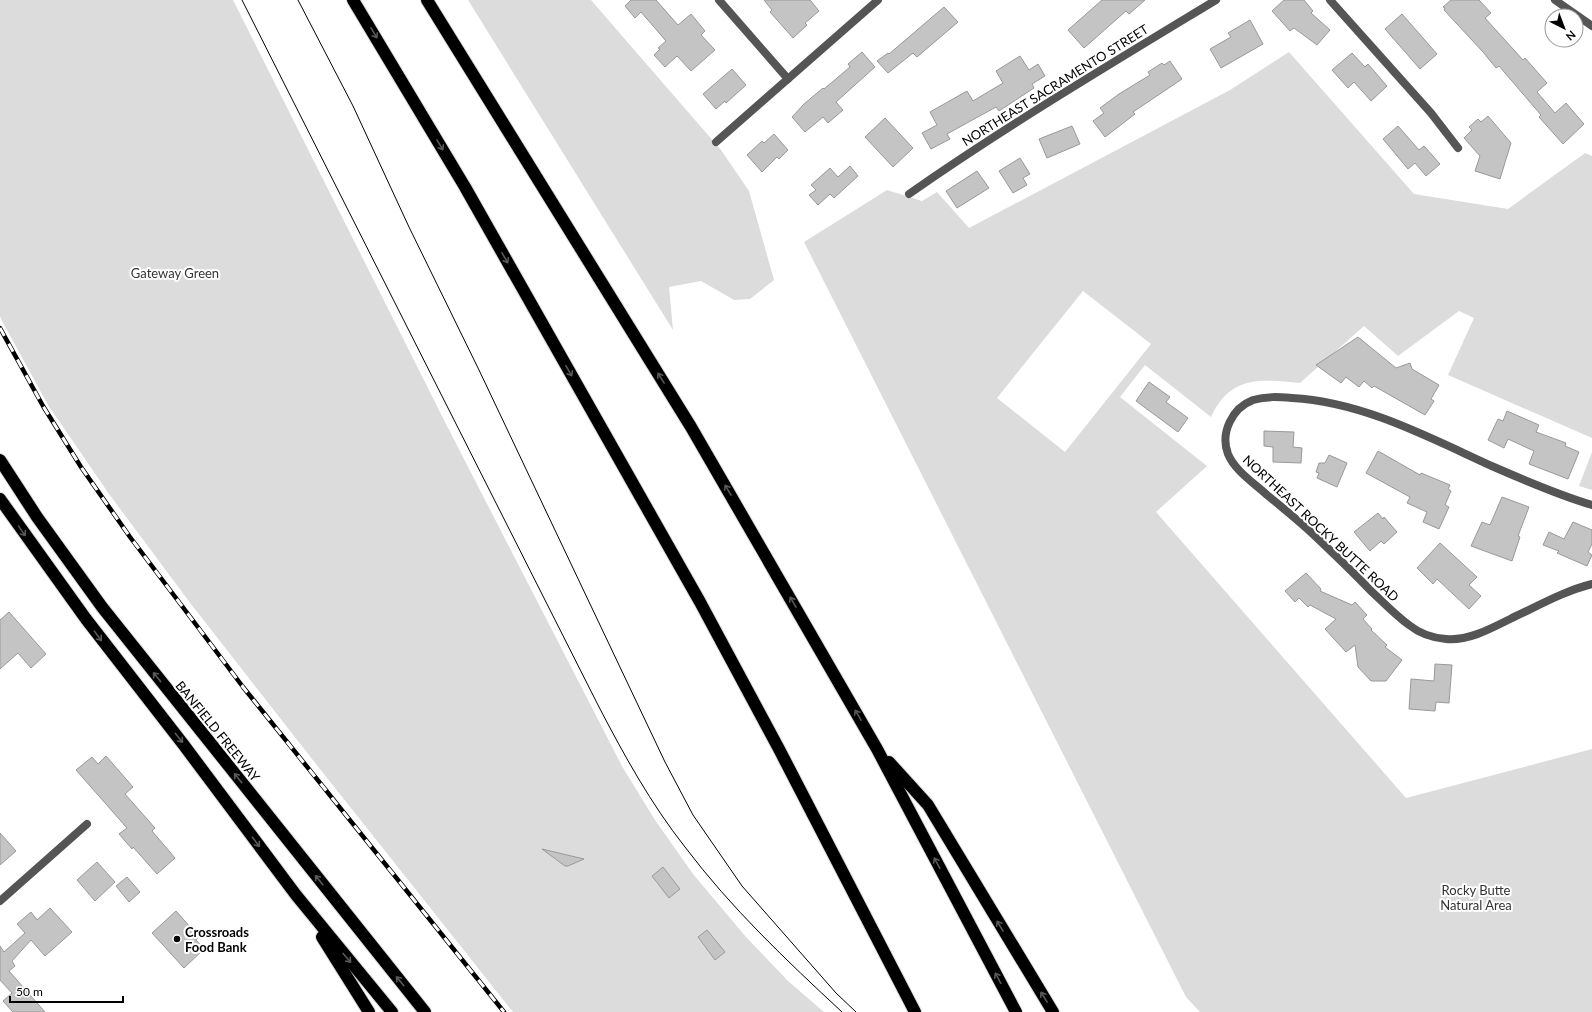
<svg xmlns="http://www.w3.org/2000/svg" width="1592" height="1012" viewBox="0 0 1592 1012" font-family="Lato,sans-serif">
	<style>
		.green { fill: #dcdcdc; fill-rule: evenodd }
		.building { fill: #c4c4c4; stroke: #999 }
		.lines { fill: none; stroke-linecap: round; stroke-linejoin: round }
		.motorway-casing { stroke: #dbdbdb; stroke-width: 14 }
		.minor { stroke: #555; stroke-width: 8 }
		.tertiary { stroke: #555; stroke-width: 8 }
		.motorway { stroke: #000; stroke-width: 12 }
		.tram { stroke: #000; stroke-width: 1 }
		.rail-casing { stroke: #000; stroke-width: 4.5 }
		.rail { stroke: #fff; stroke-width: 3; stroke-dasharray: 9; stroke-linecap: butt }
		.oneway { stroke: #595959 }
		.poi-dot { fill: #000; stroke: #fff; stroke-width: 1.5 }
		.labels { text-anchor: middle; stroke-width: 4; stroke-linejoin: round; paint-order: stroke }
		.street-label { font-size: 13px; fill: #000; stroke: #fff }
		.park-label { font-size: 13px; fill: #333; stroke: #fff }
		.poi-label { font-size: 13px; font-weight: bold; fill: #000; stroke: #fff; text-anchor: start }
	</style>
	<rect width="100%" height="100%" fill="#fff"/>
	<!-- green -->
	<g class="green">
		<polygon points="0,0 233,0 447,426 623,768 655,820 693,874 746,937 788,981 824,1012 513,1012 312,759 191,604 109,494 48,405 1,319 0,316"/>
		<polygon points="468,0 591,0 721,150 749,191 774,280 750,299 734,300 701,281 669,287 673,330"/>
		<path d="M1289,52L1414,194L1508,209L1585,153L1592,156V438L1448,375L1474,318L1459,311L1398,356L1364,326L1300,383C1261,379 1230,375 1211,417L1145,365L1120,397L1207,466L1156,512L1406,798L1592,749V1012H1200L1186,997L804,242L887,190L922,201L937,192L969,228L1230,90ZM1083,291L1151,344L1065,452L997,398Z"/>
		<polygon points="1592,452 1592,490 1579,486"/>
	</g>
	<!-- building -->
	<g class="building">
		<polygon points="631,0 656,0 678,25 691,14 705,31 701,35 715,50 691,71 677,56 665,67 654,55 660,49 658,48 666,41 641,12 635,18 625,6"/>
		<polygon points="764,0 810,0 819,11 805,23 807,25 793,38 770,12 772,10"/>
		<polygon points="1102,0 1145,0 1129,14 1126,11 1084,48 1068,30"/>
		<polygon points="1284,0 1304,0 1313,11 1311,13 1330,30 1317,45 1294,28 1290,31 1272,11"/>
		<polygon points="1451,0 1479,0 1491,13 1485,18 1523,60 1525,58 1547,83 1537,92 1555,113 1566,103 1584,124 1563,144 1539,117 1541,115 1499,66 1496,68 1483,52 1444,10 1445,8 1443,7"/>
		<polygon points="944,7 958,22 917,57 913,53 888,73 877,61 888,53 889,54"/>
		<polygon points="1402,14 1437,54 1420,69 1385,29"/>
		<polygon points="1250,20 1263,44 1221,68 1210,49 1231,37 1228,33"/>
		<polygon points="862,52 875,67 836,102 843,110 828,123 823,117 805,132 792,117 804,104 823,88 824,89 850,67 848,64"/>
		<polygon points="1352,53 1365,67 1368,64 1387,86 1371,101 1354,82 1348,88 1332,70"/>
		<polygon points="1020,56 1029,70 1038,64 1045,76 1032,84 1034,88 999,111 996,107 947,134 950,139 931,149 922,133 937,125 930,112 967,91 973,101 1003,83 996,71"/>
		<polygon points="1170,61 1182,79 1133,112 1135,114 1105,137 1093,121 1104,113 1100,108 1119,94 1150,75 1148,72 1162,63 1164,65"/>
		<polygon points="732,69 746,85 726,103 725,101 716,109 703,94"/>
		<polygon points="1488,116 1511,143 1500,179 1475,171 1480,156 1464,138 1472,130 1469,127 1478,119 1481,122"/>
		<polygon points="885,118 913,148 893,167 865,137"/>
		<polygon points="1072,126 1080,144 1047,158 1039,139"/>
		<polygon points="1398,126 1419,150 1424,146 1440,164 1426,176 1415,163 1408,169 1383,139"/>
		<polygon points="774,134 788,150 779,159 777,157 762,172 747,155 762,141 764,143"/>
		<polygon points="1020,158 1030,174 1023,178 1027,185 1013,193 999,171"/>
		<polygon points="850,166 858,176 834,198 830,194 818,205 809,195 816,190 811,185 830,168 838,177"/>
		<polygon points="977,171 989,188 957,208 946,191"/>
		<polygon points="1358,337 1396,368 1410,363 1412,369 1439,385 1431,399 1434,401 1425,415 1374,386 1372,388 1364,381 1359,387 1346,377 1341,383 1316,365"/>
		<polygon points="1149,382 1170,397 1166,402 1188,418 1178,432 1136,401"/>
		<polygon points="1507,411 1539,425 1536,432 1566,443 1565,446 1579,452 1568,479 1529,464 1534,451 1508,439 1504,448 1488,440 1498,419 1503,421"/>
		<polygon points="1264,431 1294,432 1293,447 1302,448 1301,463 1273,462 1273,447 1264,446"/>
		<polygon points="1378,451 1420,475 1421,473 1450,485 1448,489 1451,491 1445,505 1449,507 1439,529 1423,522 1427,512 1407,503 1410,497 1366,473"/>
		<polygon points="1329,455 1347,463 1337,487 1317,478 1319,473 1316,472 1319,463 1325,463"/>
		<polygon points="1502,497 1529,507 1518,536 1520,537 1512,561 1471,546 1482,522 1490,525"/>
		<polygon points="1378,513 1383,519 1384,517 1397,532 1384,544 1381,541 1370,551 1354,532"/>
		<polygon points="1573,522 1592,530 1592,544 1588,552 1592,555 1587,566 1557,553 1559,551 1543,545 1549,532 1564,539"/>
		<polygon points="1440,543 1477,577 1469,585 1481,596 1469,609 1437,579 1433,584 1417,568"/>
		<polygon points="1306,573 1321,589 1320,591 1352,605 1355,602 1367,615 1363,619 1372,629 1371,630 1387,645 1385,647 1402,660 1386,681 1371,681 1358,667 1355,645 1346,652 1325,629 1336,619 1310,605 1308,607 1299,598 1295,602 1285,591"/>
		<polygon points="9,612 46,654 31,668 18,653 0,669 0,620"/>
		<polygon points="1435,664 1452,665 1449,703 1436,702 1435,711 1409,709 1411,679 1434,681"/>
		<polygon points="106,756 133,787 125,794 155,828 152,831 175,858 157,874 133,847 132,849 119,834 127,828 76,770 92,757 98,764"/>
		<polygon points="0,833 16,851 0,865"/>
		<polygon points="542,849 584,859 568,866 565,866"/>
		<polygon points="97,862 115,882 95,901 77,880"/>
		<polygon points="663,867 680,889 669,898 652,876"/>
		<polygon points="127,877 140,892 129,902 116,886"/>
		<polygon points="50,908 72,932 45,956 31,940 12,961 15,966 9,971 45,1012 13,1012 3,1001 12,993 0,980 0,946 4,952 25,933 17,924 31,912 37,920"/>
		<polygon points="176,911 199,937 196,940 204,949 184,968 152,933"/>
		<polygon points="707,930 725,952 715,960 698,937"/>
	</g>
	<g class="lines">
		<!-- motorway casing -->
		<g class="motorway-casing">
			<g id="motorway">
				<polyline points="353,0 465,187 700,602 779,749 915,1012"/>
				<polyline points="427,0 691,427 877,749 1016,1012"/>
				<polyline points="0,460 37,517 102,607 425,1012"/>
				<polyline points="0,499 86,619 183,744 296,895 392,1012"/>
				<polyline points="889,762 928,805 1053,1012"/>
				<polyline points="322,937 369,1012"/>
			</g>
		</g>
		<!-- minor -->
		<g class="minor">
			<polyline points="719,0 788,79"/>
			<polyline points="1330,0 1431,113 1458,148"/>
			<polyline points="716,142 878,0"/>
			<path d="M909,194C1008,125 1112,63 1216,0"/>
			<polyline points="0,901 87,824"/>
		</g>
		<!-- tertiary -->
		<g class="tertiary">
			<polyline points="1555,0 1592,26"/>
			<path d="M1592,505C1559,495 1526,481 1494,467C1430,438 1364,402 1292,398C1279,397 1266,396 1253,400C1232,408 1220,433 1228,454C1235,471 1254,483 1267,495C1283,508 1299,521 1314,535C1333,553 1352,571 1370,590C1383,602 1395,615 1409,625C1419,633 1433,638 1446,639C1469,641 1492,628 1512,618C1538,606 1564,591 1592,584"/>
		</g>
		<!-- motorway -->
		<use href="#motorway" class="motorway"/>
		<!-- tram -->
		<g class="tram">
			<path d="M242,0L599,707C624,755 651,804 685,847C731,908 786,960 842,1012"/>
			<polyline points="298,0 353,106 409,227 479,370 665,762 693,815 742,886 836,993 856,1012"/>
		</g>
		<!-- rail casing -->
		<g class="rail-casing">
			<polyline id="rail" points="0,328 43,406 81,467 130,537 243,687 504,1012"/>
		</g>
		<!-- rail -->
		<use href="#rail" class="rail"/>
	</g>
	<!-- one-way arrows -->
	<defs><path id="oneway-shaft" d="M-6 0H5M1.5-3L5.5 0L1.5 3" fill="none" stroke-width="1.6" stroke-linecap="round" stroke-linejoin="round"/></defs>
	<g class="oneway">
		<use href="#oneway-shaft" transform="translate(374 33) rotate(59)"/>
		<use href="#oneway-shaft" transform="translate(440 145) rotate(59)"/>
		<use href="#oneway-shaft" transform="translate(505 258) rotate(60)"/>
		<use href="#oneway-shaft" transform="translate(569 371) rotate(60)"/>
		<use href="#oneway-shaft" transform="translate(661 378) rotate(-122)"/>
		<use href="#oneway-shaft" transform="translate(728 490) rotate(-120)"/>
		<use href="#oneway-shaft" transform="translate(22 531) rotate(55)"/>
		<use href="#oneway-shaft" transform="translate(793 602) rotate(-120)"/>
		<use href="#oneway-shaft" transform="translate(98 636) rotate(53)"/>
		<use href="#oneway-shaft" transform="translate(157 677) rotate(-129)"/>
		<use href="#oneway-shaft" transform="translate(858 715) rotate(-120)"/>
		<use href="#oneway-shaft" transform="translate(179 738) rotate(51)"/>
		<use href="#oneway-shaft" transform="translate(238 778) rotate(-129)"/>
		<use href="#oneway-shaft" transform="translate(256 842) rotate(53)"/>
		<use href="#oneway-shaft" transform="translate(937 863) rotate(-118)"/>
		<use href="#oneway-shaft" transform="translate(319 880) rotate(-129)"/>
		<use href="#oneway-shaft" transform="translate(1000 926) rotate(-121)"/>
		<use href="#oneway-shaft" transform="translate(347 958) rotate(50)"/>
		<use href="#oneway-shaft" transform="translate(998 978) rotate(-118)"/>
		<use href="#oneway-shaft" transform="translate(400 981) rotate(-129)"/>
		<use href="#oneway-shaft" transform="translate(1044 997) rotate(-122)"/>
	</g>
	<!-- markers -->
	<circle class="poi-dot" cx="177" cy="939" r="4"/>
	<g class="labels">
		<!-- street labels -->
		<g class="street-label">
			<text transform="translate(1055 85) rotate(-32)" y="5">NORTHEAST SACRAMENTO STREET</text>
			<text transform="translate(1321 528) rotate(43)" y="5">NORTHEAST ROCKY BUTTE ROAD</text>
			<text transform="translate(218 731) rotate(51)" y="5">BANFIELD FREEWAY</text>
		</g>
		<!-- park labels -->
		<g class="park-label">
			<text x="175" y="278">Gateway Green</text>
			<text x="1476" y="895">Rocky Butte<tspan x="1476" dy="15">Natural Area</tspan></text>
		</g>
		<!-- poi labels -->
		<g class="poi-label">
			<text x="185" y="937">Crossroads<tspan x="185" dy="15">Food Bank</tspan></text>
		</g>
	</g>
	<!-- north arrow -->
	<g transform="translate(1564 28) rotate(138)"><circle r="19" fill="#ffffff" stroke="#999999"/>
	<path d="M0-3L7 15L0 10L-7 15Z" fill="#000000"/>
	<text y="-6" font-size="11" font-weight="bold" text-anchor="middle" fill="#000000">N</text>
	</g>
	<!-- scale -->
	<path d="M10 996v6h113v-6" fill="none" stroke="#000000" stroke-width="2"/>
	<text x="16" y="996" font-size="12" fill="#000000" stroke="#ffffff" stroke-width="3" paint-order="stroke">50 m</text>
</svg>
